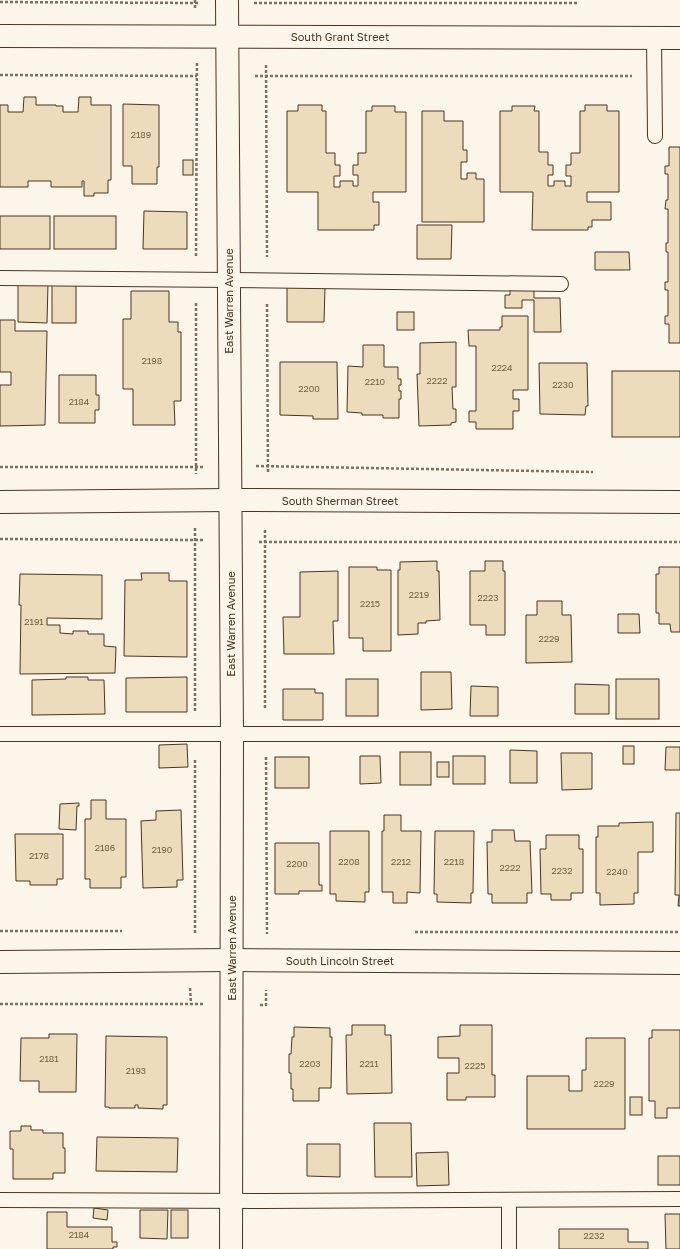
<svg xmlns="http://www.w3.org/2000/svg" width="680" height="1249" viewBox="0 0 680 1249" font-family="'Golos Text',sans-serif">
	<style>
		.building { fill: #ecdcbc; stroke: #4a3520 }
		.lines { fill: none; stroke-linecap: round; stroke-linejoin: round }
		.lane-casing { stroke: #4a3520; stroke-width: 16 }
		.street-casing { stroke: #4a3520; stroke-width: 24 }
		.path { stroke: #7f6f5c; stroke-width: 2.5; stroke-dasharray: 3 2; stroke-linecap: butt }
		.lane { stroke: #fbf6e9; stroke-width: 14 }
		.street { stroke: #fbf6e9; stroke-width: 22 }
		.labels { text-anchor: middle; stroke-width: 3; stroke-linejoin: round; paint-order: stroke }
		.number-label { font-size: 9px; fill: #725f47 }
		.street-label { font-size: 11px; fill: #4a3520; stroke: #fbf6e9 }
	</style>
	<rect width="100%" height="100%" fill="#fbf6e9"/>
	<!-- building -->
	<g class="building">
		<polygon points="24,97 36,97 36,105 56,105 56,106 63,106 63,112 78,112 79,97 91,97 91,105 111,105 111,180 108,180 108,193 94,193 94,196 84,196 84,181 82,181 82,187 51,187 51,181 28,181 28,187 0,187 0,105 8,105 8,112 23,112"/>
		<polygon points="123,104 159,105 159,167 157,167 157,184 132,184 132,166 123,166"/>
		<polygon points="298,105 322,105 322,111 326,111 326,153 335,153 335,165 340,165 340,176 334,176 334,187 340,187 340,181 353,181 353,186 358,186 358,175 353,175 353,165 358,165 358,153 366,153 366,111 372,111 372,106 395,106 395,112 406,112 406,192 373,192 373,202 379,202 379,225 374,225 374,230 318,230 318,192 287,192 287,111 298,111"/>
		<polygon points="585,105 607,105 607,111 619,111 619,192 587,192 587,202 611,202 611,220 592,220 592,227 588,227 588,230 532,230 533,192 500,192 500,111 512,111 512,106 535,106 534,111 539,111 539,152 548,152 548,165 553,165 553,175 548,175 548,186 554,186 554,181 565,181 565,186 571,186 571,176 566,176 566,165 571,165 571,153 580,153 580,111 585,111"/>
		<polygon points="422,111 444,111 444,121 463,121 463,150 467,150 467,162 461,162 461,179 467,179 467,173 476,173 476,179 484,179 484,222 422,222"/>
		<polygon points="669,147 680,147 680,343 669,343 669,324 665,324 665,316 668,316 668,290 665,290 665,282 668,282 668,252 666,252 666,243 668,243 668,209 665,209 666,200 668,200 668,174 665,174 665,166 669,166"/>
		<rect x="183" y="160" width="10" height="15"/>
		<polygon points="144,211 187,212 187,249 143,249"/>
		<rect x="0" y="216" width="50" height="33"/>
		<rect x="54" y="216" width="62" height="33"/>
		<polygon points="417,225 452,225 451,259 417,259"/>
		<polygon points="595,252 629,252 630,270 595,270"/>
		<polygon points="18,283 48,284 47,323 18,322"/>
		<rect x="52" y="284" width="24" height="39"/>
		<polygon points="287,286 325,287 324,322 287,322"/>
		<polygon points="510,288 534,288 534,298 560,298 561,332 534,332 534,300 522,300 522,308 505,308 505,295 510,295"/>
		<polygon points="131,291 169,291 169,322 178,322 178,332 181,332 181,401 174,401 175,425 133,425 133,389 123,389 123,319 131,319"/>
		<rect x="397" y="312" width="17" height="18"/>
		<polygon points="502,316 528,316 528,390 513,390 513,399 519,399 519,411 513,411 513,429 476,429 476,422 469,422 469,411 476,411 476,346 469,346 468,330 500,330 500,327 502,327"/>
		<polygon points="0,320 15,320 15,331 47,331 45,425 0,426 0,385 11,385 11,372 0,372"/>
		<polygon points="456,342 456,387 452,387 453,409 456,409 456,422 451,423 451,425 419,426 417,374 420,374 420,343"/>
		<polygon points="363,345 384,345 384,367 398,367 398,379 401,379 401,385 399,385 399,391 401,391 401,399 399,399 399,418 383,418 383,415 362,415 362,413 347,412 348,366 363,367"/>
		<polygon points="280,362 337,362 338,419 313,419 313,416 280,415"/>
		<polygon points="539,363 587,363 588,406 586,406 585,415 540,414"/>
		<rect x="612" y="371" width="68" height="66"/>
		<polygon points="59,375 96,375 96,395 99,395 99,410 95,410 95,423 59,423"/>
		<polygon points="437,561 437,571 439,571 440,620 426,621 426,623 418,623 418,634 398,635 398,570 400,570 400,562"/>
		<polygon points="485,561 503,561 503,571 505,571 505,635 486,635 486,625 470,625 470,571 485,571"/>
		<polygon points="349,567 377,567 377,570 391,570 391,651 363,651 363,638 349,638"/>
		<polygon points="659,567 680,567 680,632 671,632 670,624 659,624 659,613 656,613 656,574 659,574"/>
		<polygon points="338,571 338,621 333,621 334,654 284,654 283,617 300,617 300,572"/>
		<polygon points="141,573 169,573 169,581 187,581 187,657 124,656 125,580 142,580"/>
		<polygon points="20,574 102,575 102,619 47,618 47,625 60,625 60,633 73,634 73,631 88,631 88,634 104,634 104,646 116,647 115,673 20,674 21,605 19,605"/>
		<polygon points="537,601 562,601 562,615 571,615 572,662 526,663 526,615 537,615"/>
		<polygon points="618,614 639,614 640,633 618,633"/>
		<polygon points="421,672 451,672 452,709 421,710"/>
		<polygon points="66,677 88,677 88,680 104,680 105,714 32,715 32,680 66,679"/>
		<polygon points="187,677 187,712 126,712 126,678"/>
		<rect x="346" y="679" width="32" height="37"/>
		<rect x="616" y="679" width="43" height="40"/>
		<polygon points="575,684 609,685 609,714 575,714"/>
		<polygon points="471,686 498,687 498,716 470,716"/>
		<polygon points="283,689 315,689 315,693 323,693 323,720 283,720"/>
		<polygon points="187,744 188,767 159,768 159,745"/>
		<rect x="623" y="746" width="11" height="18"/>
		<polygon points="666,747 680,747 680,770 665,770"/>
		<polygon points="510,750 537,751 537,783 510,783"/>
		<rect x="400" y="752" width="31" height="33"/>
		<polygon points="561,753 592,753 592,789 562,790"/>
		<polygon points="360,756 380,756 381,783 360,784"/>
		<rect x="453" y="756" width="32" height="28"/>
		<rect x="275" y="757" width="34" height="31"/>
		<rect x="437" y="762" width="12" height="15"/>
		<polygon points="91,800 106,800 106,819 126,819 126,877 121,877 121,888 90,888 90,879 85,879 85,819 91,819"/>
		<polygon points="79,803 79,806 77,806 76,830 59,829 60,804"/>
		<polygon points="181,810 183,880 177,880 177,887 143,888 141,821 156,820 156,811"/>
		<polygon points="676,813 680,813 680,906 678,906 679,895 675,895"/>
		<polygon points="384,815 401,815 401,831 421,831 420,893 407,892 407,903 393,903 393,892 382,892 382,831 384,831"/>
		<polygon points="653,822 653,852 638,852 638,893 634,893 634,904 600,905 600,893 596,893 596,837 598,837 598,826 619,826 619,823"/>
		<polygon points="492,830 514,830 515,841 530,841 532,893 527,893 527,903 492,903 492,894 488,894 487,842 492,842"/>
		<polygon points="330,831 369,831 369,892 365,892 365,902 336,901 336,894 330,894"/>
		<polygon points="435,831 474,831 473,893 471,893 471,903 437,902 437,894 434,894"/>
		<polygon points="15,834 63,834 63,879 57,879 57,885 30,885 30,881 16,881"/>
		<polygon points="546,835 579,835 579,849 583,849 583,893 571,893 571,900 551,900 551,894 541,894 540,849 546,849"/>
		<polygon points="275,843 319,843 319,885 322,885 322,891 299,891 299,894 275,894"/>
		<polygon points="352,1025 385,1025 385,1035 391,1035 392,1093 347,1094 346,1035 352,1035"/>
		<polygon points="460,1025 492,1025 492,1075 495,1075 495,1097 466,1097 466,1100 447,1100 447,1073 459,1073 459,1058 438,1058 438,1037 460,1036"/>
		<polygon points="294,1027 330,1028 330,1037 332,1037 331,1088 319,1088 319,1101 293,1101 293,1089 291,1089 291,1073 289,1073 289,1054 291,1054 292,1037 294,1037"/>
		<polygon points="652,1030 680,1030 680,1108 667,1108 667,1118 655,1118 655,1101 649,1101 649,1038 652,1038"/>
		<polygon points="49,1034 77,1034 76,1092 39,1092 39,1081 20,1081 21,1038 49,1038"/>
		<polygon points="106,1036 167,1037 167,1105 163,1105 163,1109 138,1108 138,1105 135,1105 135,1108 109,1108 109,1107 105,1107"/>
		<polygon points="586,1038 625,1038 625,1129 527,1129 527,1076 569,1076 569,1091 582,1091 582,1070 586,1070"/>
		<rect x="630" y="1097" width="12" height="18"/>
		<polygon points="374,1123 411,1123 412,1177 375,1177"/>
		<polygon points="21,1126 31,1126 31,1130 43,1130 43,1133 63,1133 63,1148 65,1148 65,1173 53,1173 53,1179 13,1179 13,1149 10,1149 10,1131 21,1131"/>
		<polygon points="97,1137 178,1138 177,1172 96,1171"/>
		<polygon points="307,1144 340,1144 340,1177 307,1176"/>
		<polygon points="448,1152 449,1185 417,1186 416,1153"/>
		<rect x="658" y="1156" width="22" height="29"/>
		<polygon points="94,1208 108,1210 107,1220 93,1218"/>
		<polygon points="140,1210 168,1210 167,1239 140,1238"/>
		<rect x="171" y="1210" width="17" height="28"/>
		<polygon points="47,1212 67,1212 67,1227 112,1227 112,1242 117,1242 117,1247 113,1247 113,1249 47,1249"/>
		<polygon points="665,1214 680,1214 680,1249 666,1249"/>
		<polygon points="559,1229 628,1229 628,1242 648,1242 648,1249 559,1249"/>
	</g>
	<g class="lines">
		<!-- lane casing -->
		<g class="lane-casing">
			<g id="lane">
				<polyline points="654,38 655,136"/>
				<polyline points="0,278 229,280 561,284"/>
				<polyline points="0,734 680,734"/>
				<polyline points="0,1200 263,1201 680,1199"/>
				<polyline points="509,1200 509,1249"/>
			</g>
		</g>
		<!-- street casing -->
		<g class="street-casing">
			<g id="street">
				<polyline points="227,0 232,734 231,1249"/>
				<polyline points="0,36 680,38"/>
				<polyline points="0,502 230,500 680,502"/>
				<polyline points="0,962 232,960 680,963"/>
			</g>
		</g>
		<!-- path -->
		<g class="path">
			<polyline points="195,0 195,10"/>
			<polyline points="0,2 199,3"/>
			<polyline points="254,3 577,3"/>
			<polyline points="266,65 267,257"/>
			<polyline points="0,75 197,76"/>
			<polyline points="255,76 632,76"/>
			<polyline points="196,256 197,63"/>
			<polyline points="196,303 196,474"/>
			<polyline points="267,304 268,473"/>
			<polyline points="256,466 593,472"/>
			<polyline points="0,467 203,467"/>
			<polyline points="195,528 195,711"/>
			<polyline points="265,530 265,710"/>
			<polyline points="0,539 203,540"/>
			<polyline points="259,542 680,542"/>
			<polyline points="266,757 267,934"/>
			<polyline points="0,931 122,931"/>
			<polyline points="415,932 680,932"/>
			<polyline points="195,933 195,758"/>
			<polyline points="190,988 191,1004"/>
			<polyline points="0,1004 203,1004"/>
			<polyline points="260,1005 266,1005 266,990"/>
		</g>
		<!-- lane -->
		<use href="#lane" class="lane"/>
		<!-- street -->
		<use href="#street" class="street"/>
	</g>
	<g class="labels">
		<!-- number labels -->
		<g class="number-label">
			<text x="141" y="138">2189</text>
			<text x="152" y="364">2198</text>
			<text x="502" y="371">2224</text>
			<text x="437" y="384">2222</text>
			<text x="375" y="385">2210</text>
			<text x="563" y="388">2230</text>
			<text x="309" y="392">2200</text>
			<text x="79" y="405">2184</text>
			<text x="419" y="598">2219</text>
			<text x="488" y="601">2223</text>
			<text x="370" y="607">2215</text>
			<text x="34" y="625">2191</text>
			<text x="549" y="642">2229</text>
			<text x="105" y="851">2186</text>
			<text x="162" y="853">2190</text>
			<text x="39" y="859">2178</text>
			<text x="349" y="865">2208</text>
			<text x="401" y="865">2212</text>
			<text x="454" y="865">2218</text>
			<text x="297" y="867">2200</text>
			<text x="510" y="871">2222</text>
			<text x="562" y="874">2232</text>
			<text x="617" y="875">2240</text>
			<text x="49" y="1062">2181</text>
			<text x="310" y="1067">2203</text>
			<text x="369" y="1067">2211</text>
			<text x="475" y="1069">2225</text>
			<text x="136" y="1074">2193</text>
			<text x="604" y="1087">2229</text>
			<text x="79" y="1238">2184</text>
			<text x="594" y="1239">2232</text>
		</g>
		<!-- street labels -->
		<g class="street-label">
			<text x="340" y="41">South Grant Street</text>
			<text transform="translate(229 301) rotate(-90)" y="4">East Warren Avenue</text>
			<text x="340" y="505">South Sherman Street</text>
			<text transform="translate(231 624) rotate(-90)" y="4">East Warren Avenue</text>
			<text transform="translate(232 948) rotate(-90)" y="4">East Warren Avenue</text>
			<text x="340" y="965">South Lincoln Street</text>
		</g>
	</g>
</svg>
